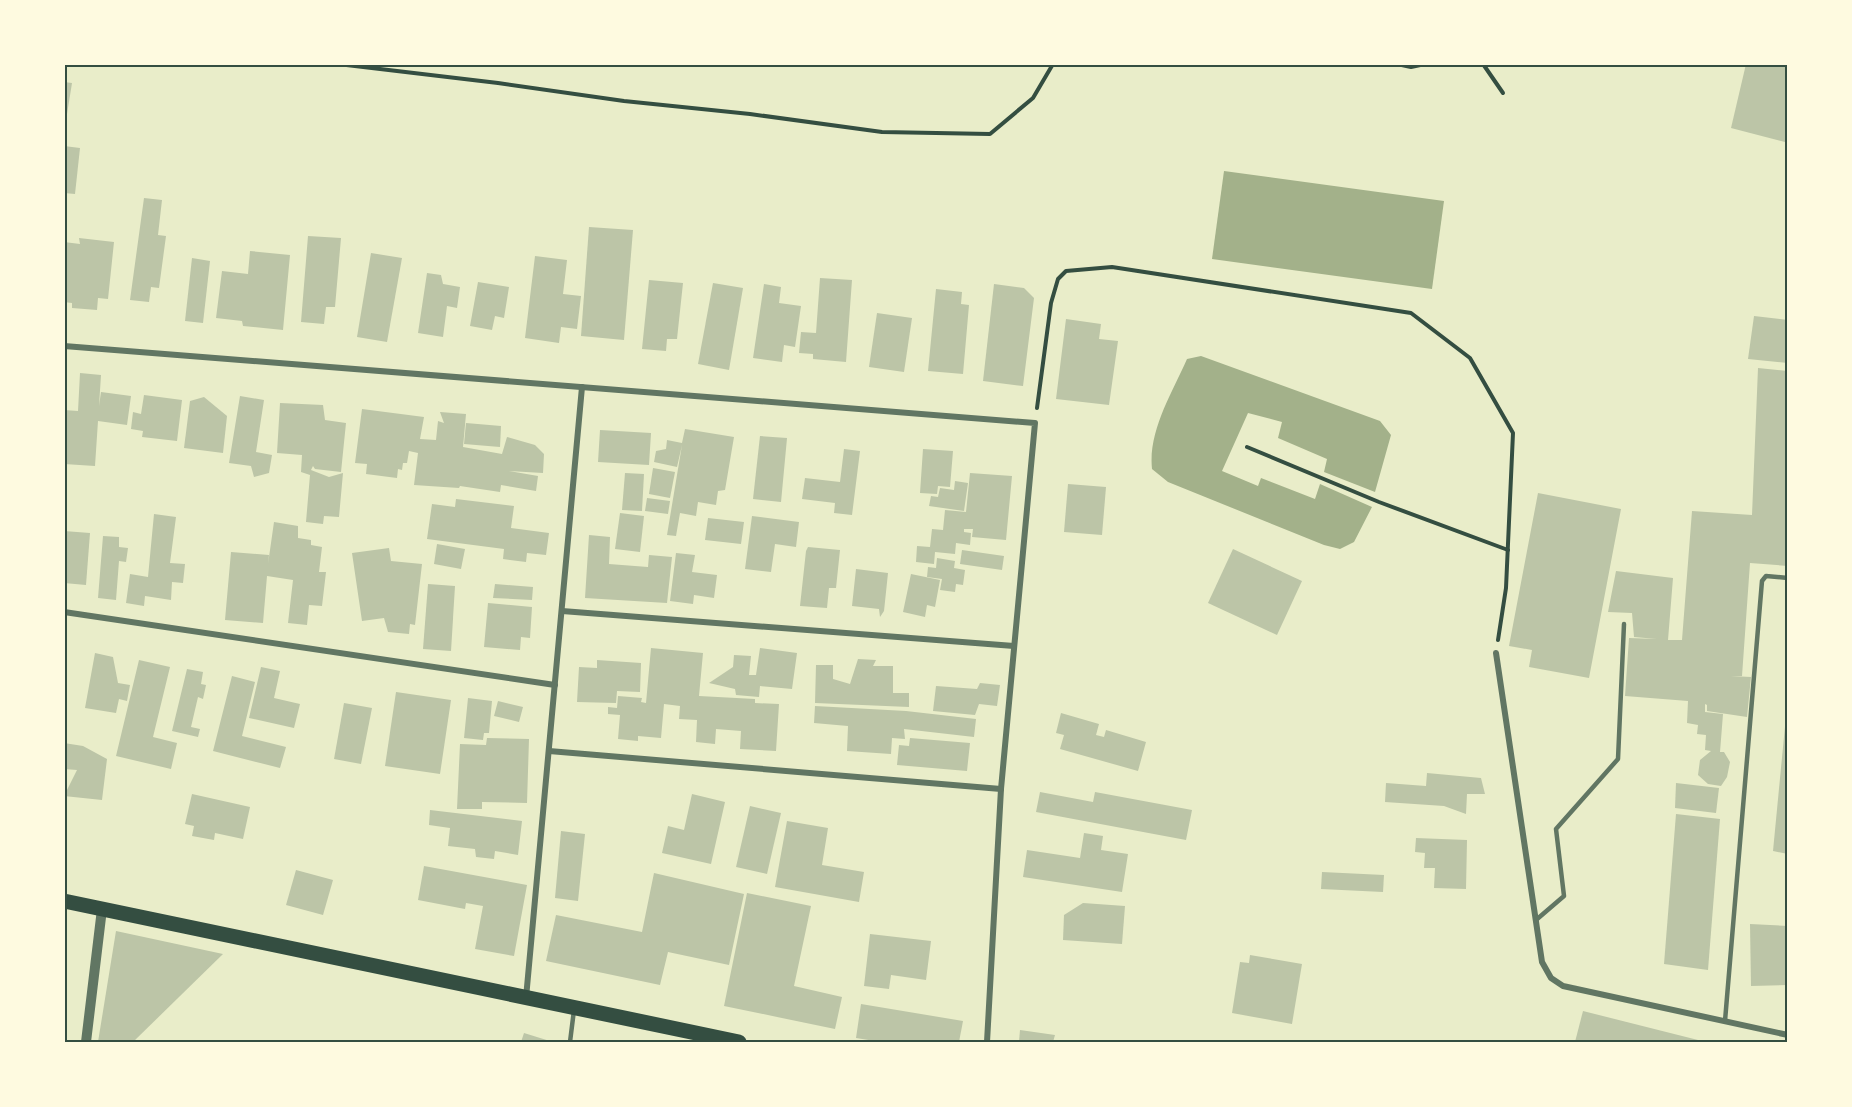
<svg xmlns="http://www.w3.org/2000/svg" width="1852" height="1107" viewBox="0 0 1852 1107" font-family="'Source Sans 3',sans-serif">
	<style>
		.water { fill: #a3b18a }
		.building { fill: #bcc5a7 }
		.lines { fill: none; stroke-linecap: round; stroke-linejoin: round }
		.path { stroke: #344e41; stroke-width: 4 }
		.service { stroke: #617663; stroke-width: 4.5 }
		.minor { stroke: #617663; stroke-width: 6 }
		.tertiary { stroke: #617663; stroke-width: 10 }
		.primary { stroke: #344e41; stroke-width: 15 }
		.neatline { fill: none; stroke: #344e41; stroke-width: 2 }
	</style>
	<rect width="100%" height="100%" fill="#e9edc9"/>
	<!-- water -->
	<g class="water">
		<polygon points="1224,171 1444,201 1432,289 1212,259"/>
		<path d="M1201,356L1380,421L1391,435L1375,492L1324,472L1327,459L1278,438L1282,422L1248,413L1222,471L1258,486L1261,478L1315,499L1320,484L1372,507L1354,542L1340,549L1324,545L1168,482L1152,469C1148,431 1172,393 1187,359Z"/>
	</g>
	<!-- building -->
	<g class="building">
		<polygon points="1746,64 1788,64 1788,132 1785,142 1731,128"/>
		<polygon points="64,82 72,83 67,114 64,114"/>
		<polygon points="64,146 80,148 75,194 64,193"/>
		<polygon points="144,198 162,200 158,235 166,236 159,288 151,287 149,302 130,300"/>
		<polygon points="589,227 633,230 624,340 581,336"/>
		<polygon points="308,236 341,238 335,307 326,307 324,324 301,322"/>
		<polygon points="79,238 114,242 108,299 98,298 97,310 72,308 72,303 64,302 64,242 80,244"/>
		<polygon points="250,251 290,255 283,330 243,326 242,321 216,318 222,271 248,274"/>
		<polygon points="371,253 402,258 387,342 357,337"/>
		<polygon points="535,256 567,260 563,294 581,296 577,329 561,327 559,343 525,338"/>
		<polygon points="192,258 210,261 203,323 185,321"/>
		<polygon points="427,273 441,275 443,284 460,287 457,308 447,306 443,337 418,333"/>
		<polygon points="820,278 852,280 846,362 813,359 813,354 799,353 801,332 816,333"/>
		<polygon points="649,280 683,283 677,339 667,339 666,351 642,349"/>
		<polygon points="478,282 509,287 504,318 495,316 492,330 470,326"/>
		<polygon points="713,283 743,288 729,370 698,364"/>
		<polygon points="764,284 781,287 779,303 801,306 795,347 784,345 782,362 753,358"/>
		<polygon points="994,284 1024,288 1034,298 1023,386 983,381"/>
		<polygon points="936,289 962,292 961,304 969,305 963,374 928,371"/>
		<polygon points="877,313 912,318 904,372 869,367"/>
		<polygon points="1754,316 1788,320 1788,363 1748,359"/>
		<polygon points="1066,319 1101,324 1099,339 1118,341 1109,405 1056,399"/>
		<polygon points="1758,368 1788,371 1788,566 1750,563 1742,676 1731,676 1751,677 1747,717 1707,711 1707,705 1705,704 1705,712 1723,714 1720,752 1724,752 1730,762 1727,777 1721,786 1708,784 1698,775 1700,760 1711,751 1705,750 1706,735 1697,734 1698,725 1687,723 1688,701 1625,696 1629,638 1657,639 1634,637 1632,613 1608,612 1616,571 1673,578 1668,640 1682,640 1692,511 1752,515"/>
		<polygon points="80,373 101,375 99,406 101,392 131,396 127,425 98,421 95,466 64,464 64,410 78,411"/>
		<polygon points="144,395 182,400 177,441 142,437 143,431 131,429 133,412 141,414"/>
		<polygon points="240,396 264,400 256,452 272,455 269,473 254,477 251,466 229,463"/>
		<polygon points="204,397 227,416 223,453 184,448 190,401"/>
		<polygon points="280,403 323,405 325,420 346,423 341,472 315,469 313,466 311,470 329,477 343,473 339,517 324,516 323,524 306,522 310,475 301,472 302,455 277,453"/>
		<polygon points="362,409 424,417 420,439 436,440 438,421 444,423 440,412 466,414 463,447 502,454 507,437 535,445 544,454 543,473 509,471 538,476 536,491 501,485 500,492 460,486 459,488 414,485 418,453 409,451 407,463 403,463 402,470 398,469 397,478 366,474 367,464 355,463"/>
		<polygon points="466,423 501,426 500,447 464,444"/>
		<polygon points="685,429 734,437 725,490 718,491 716,505 698,502 696,516 680,513 676,536 667,535 682,445 677,467 654,462 656,451 666,449 667,440 682,443"/>
		<polygon points="600,430 651,433 649,465 598,462"/>
		<polygon points="760,436 787,438 781,502 753,499"/>
		<polygon points="844,449 860,451 852,515 834,513 835,503 802,499 805,478 840,482"/>
		<polygon points="923,449 953,451 950,487 938,486 937,494 920,493"/>
		<polygon points="653,468 675,472 670,498 649,494"/>
		<polygon points="625,473 644,474 642,511 622,510"/>
		<polygon points="970,473 1012,476 1006,540 972,537 973,529 964,529 964,532 971,533 970,545 956,543 955,554 935,552 934,564 916,562 917,546 930,547 932,529 943,530 945,510 966,512"/>
		<polygon points="955,481 968,483 964,511 929,506 931,496 938,497 940,488 954,490"/>
		<polygon points="1068,484 1106,487 1102,535 1064,532"/>
		<polygon points="1538,493 1621,509 1589,678 1529,667 1532,650 1509,646"/>
		<polygon points="647,498 670,501 668,514 645,511"/>
		<polygon points="456,499 514,506 511,528 549,533 546,555 527,553 526,562 503,559 504,549 427,539 432,504 455,507"/>
		<polygon points="620,513 644,516 640,552 615,549"/>
		<polygon points="154,514 176,517 170,563 185,564 183,583 172,582 171,600 145,596 144,606 126,603 130,574 148,577"/>
		<polygon points="752,516 799,522 796,547 775,544 771,572 745,569"/>
		<polygon points="708,518 744,522 741,544 705,540"/>
		<polygon points="274,522 298,526 298,538 311,540 311,545 322,547 319,572 326,572 322,606 309,605 307,625 288,623 293,580 267,576 263,623 225,620 231,552 269,555 268,564"/>
		<polygon points="64,531 90,533 86,585 64,583"/>
		<polygon points="589,535 610,537 609,564 648,567 649,555 672,557 667,603 585,598"/>
		<polygon points="103,536 119,537 119,547 128,548 126,562 119,561 116,600 98,598"/>
		<polygon points="437,544 465,549 461,569 434,564"/>
		<polygon points="808,547 840,550 836,588 829,588 827,608 800,606 806,551"/>
		<polygon points="389,548 391,561 422,564 415,625 410,624 409,634 388,632 384,618 362,621 352,553"/>
		<polygon points="1233,549 1302,581 1277,635 1208,603"/>
		<polygon points="962,550 1004,556 1002,570 960,564"/>
		<polygon points="676,553 695,555 692,572 717,575 714,598 694,595 693,604 670,601"/>
		<polygon points="937,558 955,561 954,568 965,570 963,585 956,584 955,592 940,590 942,579 927,577 928,567 936,568"/>
		<polygon points="856,569 888,573 884,611 880,617 879,609 852,606"/>
		<polygon points="911,574 940,580 935,607 927,605 925,617 903,612"/>
		<polygon points="428,584 455,586 451,651 423,649"/>
		<polygon points="495,584 533,587 532,600 493,598"/>
		<polygon points="488,603 532,607 530,638 521,637 520,650 484,647"/>
		<polygon points="651,648 703,653 699,696 755,699 755,703 779,704 776,751 740,749 741,731 716,729 715,744 696,742 697,720 679,719 680,706 664,704 661,738 638,736 638,741 618,739 620,715 608,714 608,707 617,708 618,696 642,698 641,702 646,703"/>
		<polygon points="760,648 797,653 792,689 760,686 759,697 736,695 735,689 709,683 733,667 734,655 751,656 749,675 756,675"/>
		<polygon points="95,653 113,657 118,683 130,685 127,701 119,699 116,713 85,708"/>
		<polygon points="858,659 876,660 873,666 893,666 893,693 909,693 909,707 815,703 816,665 833,665 833,679 850,684"/>
		<polygon points="139,660 170,667 153,737 177,743 171,769 116,756"/>
		<polygon points="597,660 641,663 640,692 617,691 616,703 577,702 579,667 597,668"/>
		<polygon points="261,667 280,671 274,698 300,704 294,728 249,718"/>
		<polygon points="187,669 203,672 201,684 206,685 203,699 198,697 191,727 200,729 198,737 172,731"/>
		<polygon points="232,676 255,682 242,736 286,747 280,768 213,751"/>
		<polygon points="980,683 1000,685 997,706 979,704 975,715 933,711 936,686 977,689"/>
		<polygon points="396,692 451,700 440,774 385,766"/>
		<polygon points="468,698 492,701 489,733 484,733 483,740 464,738"/>
		<polygon points="498,701 523,707 519,722 494,716"/>
		<polygon points="344,703 372,708 361,764 334,759"/>
		<polygon points="815,706 906,711 976,719 974,737 904,729 905,739 892,738 891,754 847,751 848,726 814,723"/>
		<polygon points="1061,713 1099,724 1096,735 1104,737 1106,730 1146,742 1138,771 1060,749 1064,735 1056,733"/>
		<polygon points="1786,716 1788,716 1788,854 1773,851"/>
		<polygon points="487,738 529,739 527,803 482,802 482,809 457,809 460,744 486,745"/>
		<polygon points="910,738 970,743 967,771 897,765 899,745 909,746"/>
		<polygon points="64,743 83,746 107,759 102,800 64,796 77,770 64,769"/>
		<polygon points="1427,773 1481,778 1485,794 1467,794 1466,814 1444,806 1385,802 1386,783 1426,786"/>
		<polygon points="1676,783 1719,788 1716,813 1675,808"/>
		<polygon points="1040,792 1093,802 1095,792 1192,810 1186,840 1036,812"/>
		<polygon points="192,794 250,807 243,839 215,833 214,840 192,836 194,826 185,824"/>
		<polygon points="692,794 725,802 711,864 662,853 668,826 684,830"/>
		<polygon points="750,806 781,813 767,874 736,867"/>
		<polygon points="430,810 522,821 518,855 495,851 494,859 476,857 475,849 448,846 450,828 429,825"/>
		<polygon points="1676,814 1720,819 1708,970 1664,964"/>
		<polygon points="787,821 828,828 822,865 864,872 859,902 775,887"/>
		<polygon points="561,831 585,834 578,901 555,898"/>
		<polygon points="1084,833 1103,836 1101,850 1128,854 1122,892 1023,877 1027,850 1080,858"/>
		<polygon points="1416,838 1467,840 1466,889 1434,888 1435,868 1424,868 1425,853 1415,852"/>
		<polygon points="424,866 527,885 514,956 475,949 483,906 466,903 465,909 418,900"/>
		<polygon points="296,870 333,880 323,915 286,905"/>
		<polygon points="1322,872 1384,875 1383,892 1321,889"/>
		<polygon points="654,873 744,894 729,965 668,952 660,985 546,961 556,915 642,932"/>
		<polygon points="747,893 811,906 794,986 842,997 835,1029 724,1006"/>
		<polygon points="1083,903 1125,906 1122,944 1063,940 1064,915"/>
		<polygon points="1750,924 1788,926 1788,985 1751,986"/>
		<polygon points="116,931 223,954 133,1042 98,1042"/>
		<polygon points="870,934 931,941 926,980 891,975 889,989 864,986"/>
		<polygon points="1250,955 1302,964 1292,1024 1232,1013 1240,962 1249,963"/>
		<polygon points="861,1004 963,1021 959,1042 881,1042 856,1038"/>
		<polygon points="1583,1011 1698,1040 1697,1042 1575,1042"/>
		<polygon points="1020,1030 1055,1035 1053,1042 1019,1042"/>
		<polygon points="524,1033 553,1042 521,1042"/>
	</g>
	<g class="lines">
		<!-- path -->
		<g class="path">
			<polyline points="338,64 498,83 624,101 750,114 882,132 990,134 1033,98 1053,64"/>
			<polyline points="1397,64 1411,67 1425,64"/>
			<polyline points="1483,64 1503,93"/>
			<polyline points="1037,408 1051,303 1058,279 1066,271 1112,267 1411,313 1470,358 1513,433 1506,588 1498,640"/>
			<polyline points="1247,447 1379,502 1508,550"/>
		</g>
		<!-- service -->
		<g class="service">
			<polyline points="1536,920 1564,896 1556,829 1618,759 1624,624"/>
			<polyline points="1725,1021 1762,581 1766,576 1788,578"/>
			<polyline points="570,1042 574,1010"/>
		</g>
		<!-- minor -->
		<g class="minor">
			<polyline points="64,346 1035,423 1001,789 987,1042"/>
			<polyline points="562,611 1014,646"/>
			<polyline points="64,612 555,685"/>
			<polyline points="1496,653 1542,962 1551,978 1563,986 1788,1035"/>
			<polyline points="549,751 1001,789"/>
			<polyline points="526,998 582,387"/>
		</g>
		<!-- tertiary -->
		<polyline class="tertiary" points="86,1042 102,909"/>
		<!-- primary -->
		<polyline class="primary" points="64,901 739,1042"/>
	</g>
	<!-- border -->
	<rect width="1852" height="1107" fill="none" stroke="#fefae0" stroke-width="132"/>
	<rect x="66" y="66" width="1720" height="975" class="neatline"/>
</svg>
